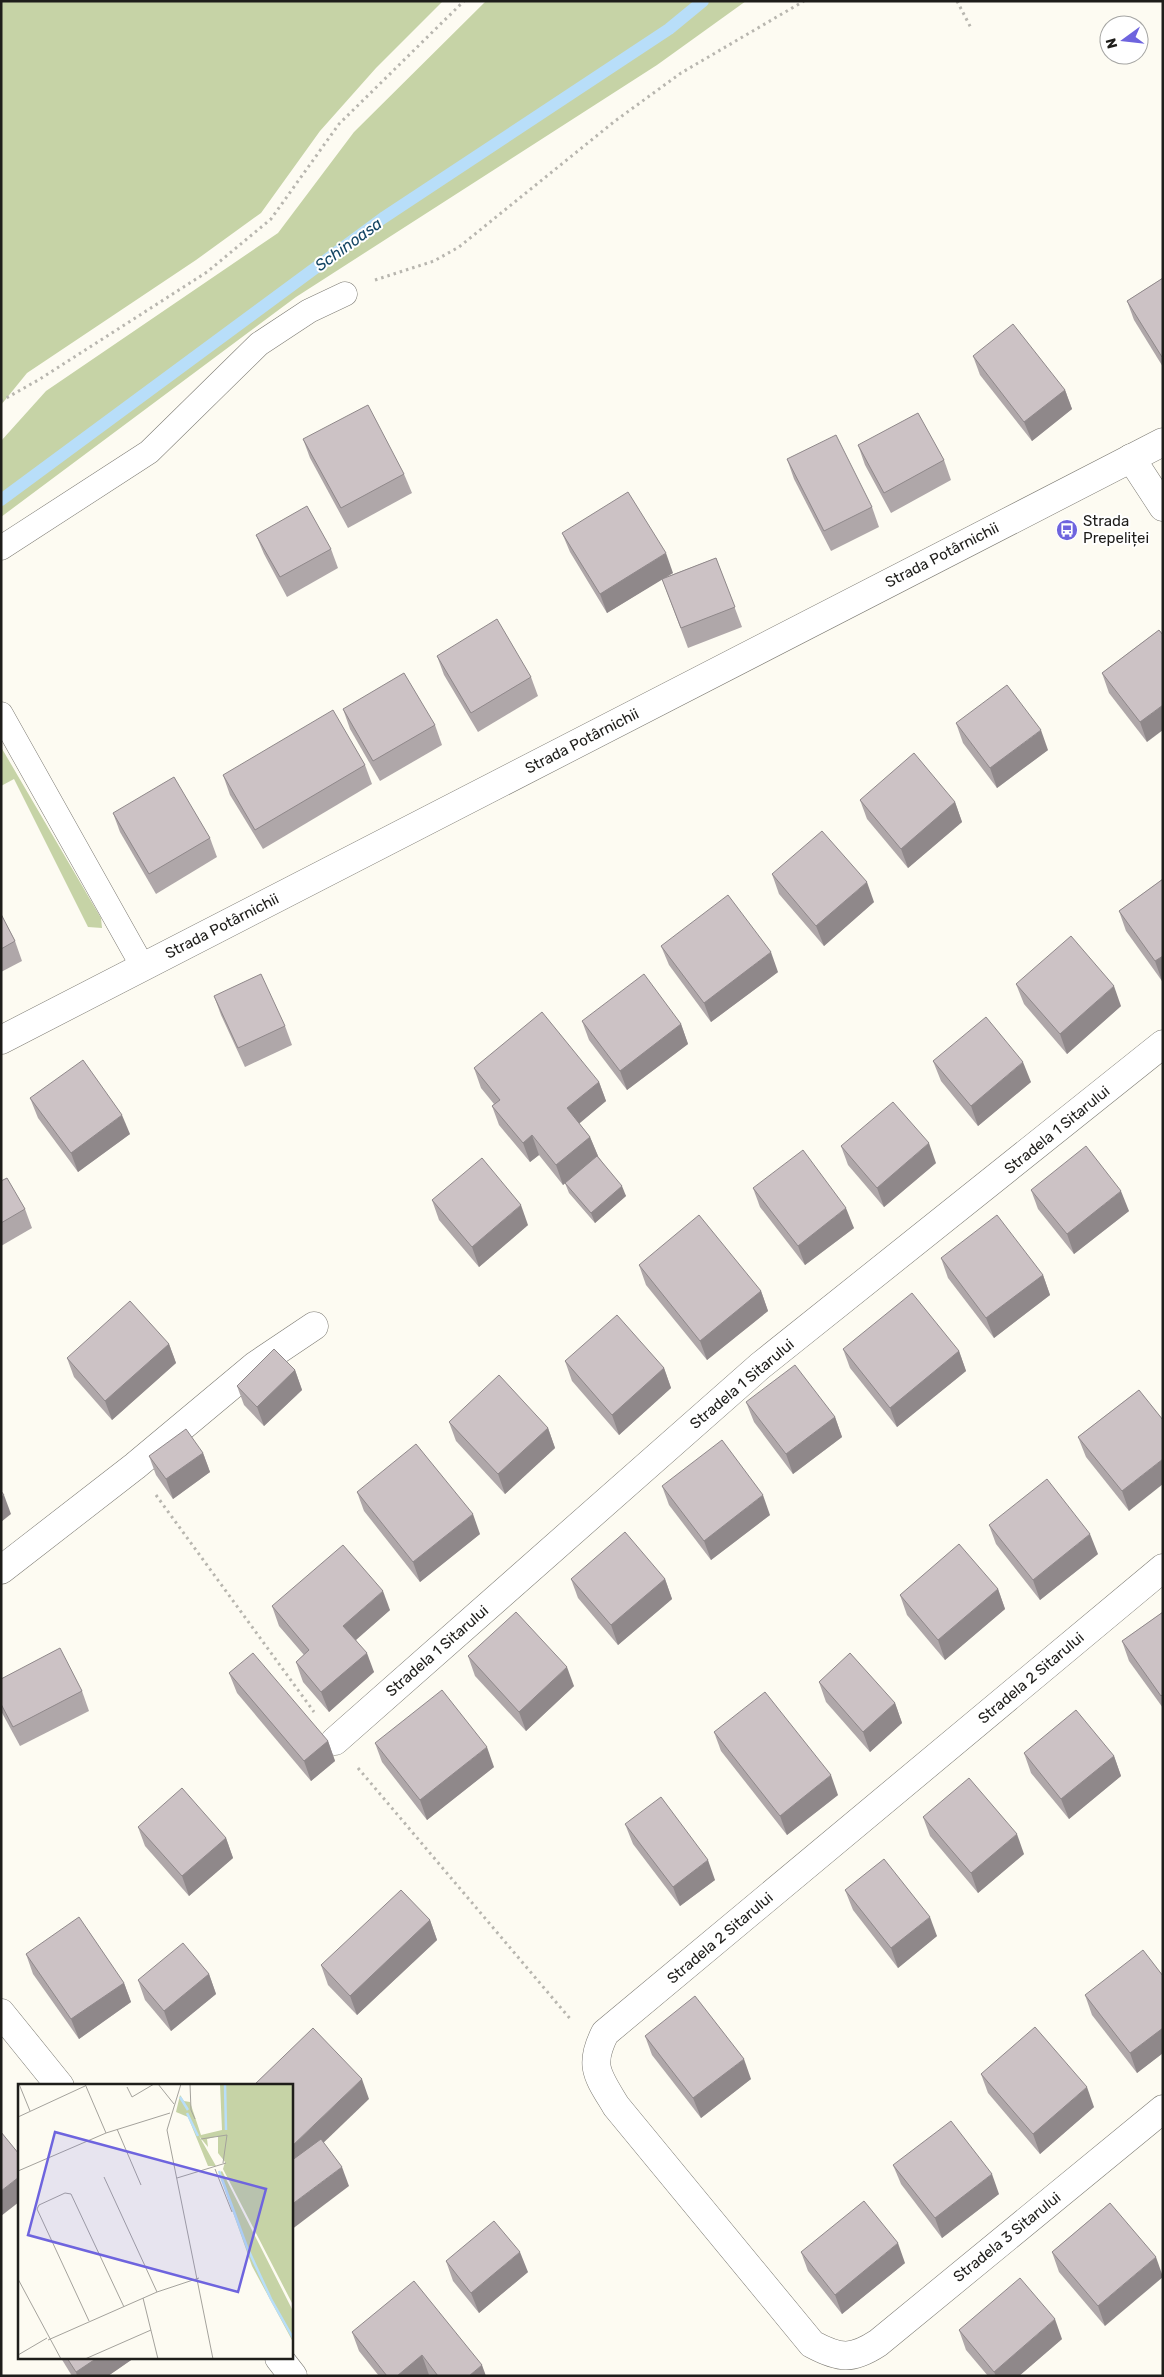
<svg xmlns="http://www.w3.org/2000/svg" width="1164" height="2377" viewBox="0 0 1164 2377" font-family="Rubik,sans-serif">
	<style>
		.green { fill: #c6d3a6 }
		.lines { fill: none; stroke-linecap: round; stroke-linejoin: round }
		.stream { stroke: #b8def9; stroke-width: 12 }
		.lane-casing { stroke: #7c7a73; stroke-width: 25 }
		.street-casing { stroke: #7c7a73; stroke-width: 29 }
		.secondary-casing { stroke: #7c7a73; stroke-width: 29 }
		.path { stroke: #b8b6af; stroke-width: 3; stroke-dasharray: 2.5 4; stroke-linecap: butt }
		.lane { stroke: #fff; stroke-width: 24 }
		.street { stroke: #fff; stroke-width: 28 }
		.secondary { stroke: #fff; stroke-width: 28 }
		.wall { fill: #afa7a9 }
		.shaded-wall { fill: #8f888a }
		.building { fill: #ccc2c5; stroke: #8f888a }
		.labels { text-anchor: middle; stroke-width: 4; stroke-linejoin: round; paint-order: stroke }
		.poi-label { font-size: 15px; fill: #1e1d1a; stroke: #fff; text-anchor: start }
		.street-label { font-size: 15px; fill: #1e1d1a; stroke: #fff }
		.water-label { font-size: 16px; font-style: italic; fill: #144664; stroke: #fff }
		.inset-river { fill: none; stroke: #b8def9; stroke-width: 2.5 }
		.inset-road { fill: none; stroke: #a4a29c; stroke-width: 1 }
		.view { fill: #6e64de; fill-opacity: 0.15; stroke: #6e64de; stroke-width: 2.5 }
		.inset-edge { fill: none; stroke: #1e1d1a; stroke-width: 2.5 }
	</style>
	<rect width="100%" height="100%" fill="#fdfbf2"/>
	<!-- green -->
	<g class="green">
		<polygon points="1,1 443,1 376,68 320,131 261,213 196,260 27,373 1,405"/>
		<polygon points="486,1 746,1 657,65 296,297 1,517 1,441 46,391 278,233 354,132"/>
		<polygon points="1,747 101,918 102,928 88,927 14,779 1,786"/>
	</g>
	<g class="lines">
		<!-- stream -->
		<polyline class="stream" points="1,500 383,218 669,29 703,1"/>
		<!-- lane casing -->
		<g class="lane-casing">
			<g id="lane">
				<polyline points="1,548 149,452 259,344 309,311 345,294"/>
				<polyline points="1,714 143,967"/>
			</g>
		</g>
		<!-- street casing -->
		<g class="street-casing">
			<g id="street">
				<polyline points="1131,458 1163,507"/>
				<path d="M1163,1568L605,2033C588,2066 598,2076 616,2106L812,2344C840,2359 852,2360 878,2343L1163,2109"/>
				<polyline points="1,1570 135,1466 256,1365 314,1326"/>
				<polyline points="335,1741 760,1366 1163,1044"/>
				<polyline points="1,2013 60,2086"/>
				<polyline points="279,2358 293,2376"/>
			</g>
		</g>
		<!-- secondary casing -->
		<g class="secondary-casing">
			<polyline id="secondary" points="1,1040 1163,442"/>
		</g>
		<!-- path -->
		<g class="path">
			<polyline points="957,1 971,28"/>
			<polyline points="375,280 434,261 459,247 615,121 681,73 804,1"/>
			<polyline points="1,401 40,379 207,272 271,219 339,124 464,1"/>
			<polyline points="156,1495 314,1712"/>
			<polyline points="358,1768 572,2021"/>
		</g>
		<!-- lane -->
		<use href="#lane" class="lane"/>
		<!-- street -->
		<use href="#street" class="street"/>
		<!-- secondary -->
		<use href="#secondary" class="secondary"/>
	</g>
	<!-- wall -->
	<g class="wall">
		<polygon points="1163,278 1163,367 1134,320 1127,301"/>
		<polygon points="973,356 1065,390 1072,409 1032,441 980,375"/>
		<polygon points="303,439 404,474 412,493 348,528 310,458"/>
		<polygon points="858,445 944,460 951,480 891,513 865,465"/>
		<polygon points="787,459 872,507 879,527 831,551 794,479"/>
		<polygon points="562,533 673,573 666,577 716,558 742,627 688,648 662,579 607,613 570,552"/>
		<polygon points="256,535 331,549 338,568 287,597 264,554"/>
		<polygon points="1159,630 1147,742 1109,693 1102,673"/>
		<polygon points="437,656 531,677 538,696 478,732 444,675"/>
		<polygon points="343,709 435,725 442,745 380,781 350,729"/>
		<polygon points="956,723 1048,750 997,788 963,743"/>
		<polygon points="365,765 372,784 263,849 230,795 223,775"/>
		<polygon points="860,800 955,802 962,822 908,868 867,819"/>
		<polygon points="113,813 210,838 217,857 156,894 120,832"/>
		<polygon points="772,874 874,902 824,946 779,894"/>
		<polygon points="1163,879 1163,981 1162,981 1126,931 1119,911"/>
		<polygon points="1,914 15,941 22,961 1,972"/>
		<polygon points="661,946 778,972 711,1022 669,965"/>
		<polygon points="1016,984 1121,1006 1067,1054 1024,1004"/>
		<polygon points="214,996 285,1026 292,1045 245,1067 221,1015"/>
		<polygon points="582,1021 681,1024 688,1044 627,1090 589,1040"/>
		<polygon points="933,1061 1031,1082 978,1126 941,1081"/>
		<polygon points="474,1068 599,1082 606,1101 579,1123 590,1137 598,1156 626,1196 595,1223 569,1193 565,1183 563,1185 539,1155 530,1162 499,1125 492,1106 494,1104 481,1088"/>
		<polygon points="30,1098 130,1134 78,1172 38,1118"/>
		<polygon points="841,1146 936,1163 884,1207 848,1165"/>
		<polygon points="1,1181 25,1209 32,1228 1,1246"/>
		<polygon points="753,1188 854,1228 805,1265 760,1207"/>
		<polygon points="1031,1190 1129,1211 1074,1254 1038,1209"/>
		<polygon points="432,1200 528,1225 479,1267 439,1220"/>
		<polygon points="941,1258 1043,1275 1050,1295 994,1338 948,1278"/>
		<polygon points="639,1265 761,1291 768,1311 707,1360 646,1285"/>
		<polygon points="169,1344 176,1363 112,1420 74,1377 67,1358"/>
		<polygon points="843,1349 959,1351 966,1371 897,1427 850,1368"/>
		<polygon points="565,1361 664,1368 671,1388 619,1435 572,1381"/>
		<polygon points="295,1370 302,1390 264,1426 244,1405 237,1386"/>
		<polygon points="1139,1390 1129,1511 1086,1457 1078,1437"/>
		<polygon points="746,1402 835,1417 842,1437 793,1474 754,1422"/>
		<polygon points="449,1422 548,1428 555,1448 505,1494 456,1441"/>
		<polygon points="203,1453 210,1472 173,1499 156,1475 149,1456"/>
		<polygon points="662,1486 770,1515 711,1560 669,1505"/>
		<polygon points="357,1492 480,1534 420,1582 364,1511"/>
		<polygon points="989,1525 1098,1554 1040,1600 996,1544"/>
		<polygon points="571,1579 665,1579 672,1599 618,1645 578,1598"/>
		<polygon points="998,1589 1005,1609 945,1660 907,1615 900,1595"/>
		<polygon points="272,1606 390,1610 356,1640 374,1672 329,1712 303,1682 296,1662 304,1655 279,1626"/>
		<polygon points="1163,1612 1163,1708 1129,1661 1122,1641"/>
		<polygon points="468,1656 574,1686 526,1731 475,1676"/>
		<polygon points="229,1673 328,1741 335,1761 311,1781 237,1693"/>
		<polygon points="1,1679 82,1691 89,1711 20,1746 1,1711"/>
		<polygon points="819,1682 895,1703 902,1723 870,1752 826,1702"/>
		<polygon points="714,1732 838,1795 787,1835 721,1751"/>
		<polygon points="375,1743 494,1767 427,1820 382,1762"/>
		<polygon points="1024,1753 1114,1756 1121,1776 1069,1819 1031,1773"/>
		<polygon points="923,1817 1024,1854 978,1893 930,1836"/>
		<polygon points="625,1824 715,1880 680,1906 633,1844"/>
		<polygon points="138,1827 226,1838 233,1858 189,1896 145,1846"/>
		<polygon points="845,1890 937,1936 898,1968 853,1910"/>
		<polygon points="430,1920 437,1940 357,2015 328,1985 321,1965"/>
		<polygon points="26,1954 124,1983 131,2002 79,2039 33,1974"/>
		<polygon points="209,1974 216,1994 171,2031 145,2000 138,1980"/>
		<polygon points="1163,1976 1163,2053 1137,2073 1092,2015 1085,1995"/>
		<polygon points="645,2036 751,2079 701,2118 652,2055"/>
		<polygon points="981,2074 1094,2107 1040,2154 988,2093"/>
		<polygon points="893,2165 999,2194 942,2238 901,2184"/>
		<polygon points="1110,2203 1105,2326 1059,2272 1052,2252"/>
		<polygon points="801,2252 905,2263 842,2314 808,2271"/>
		<polygon points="446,2261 528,2272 479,2313 453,2281"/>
		<polygon points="959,2330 1062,2339 1019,2376 988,2376 966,2350"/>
		<polygon points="352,2332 486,2376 430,2376 429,2375 428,2376 379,2376 359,2351"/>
		<polygon points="61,2358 134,2358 108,2376 72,2376"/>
	</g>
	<!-- shaded-wall -->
	<g class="shaded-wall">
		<polygon points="1065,390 1072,409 1032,441 1024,422"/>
		<polygon points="666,553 673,573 607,613 600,594"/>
		<polygon points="1163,705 1163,730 1147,742 1140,722"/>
		<polygon points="1041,730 1048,750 997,788 990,768"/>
		<polygon points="955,802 962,822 908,868 901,849"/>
		<polygon points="867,882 874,902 824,946 816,926"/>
		<polygon points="771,952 778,972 711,1022 704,1003"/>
		<polygon points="1163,956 1163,981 1162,981 1155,961"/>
		<polygon points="1114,986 1121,1006 1067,1054 1060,1034"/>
		<polygon points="681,1024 688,1044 627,1090 620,1071"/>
		<polygon points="1023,1062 1031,1082 978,1126 971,1106"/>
		<polygon points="599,1082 606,1101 574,1128 567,1108"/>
		<polygon points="122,1115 130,1134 78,1172 71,1153"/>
		<polygon points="532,1135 539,1155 530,1162 523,1143"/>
		<polygon points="590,1137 598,1156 563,1185 556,1165"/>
		<polygon points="929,1143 936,1163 884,1207 877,1188"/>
		<polygon points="622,1186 626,1196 595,1223 591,1213"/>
		<polygon points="1121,1191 1129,1211 1074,1254 1067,1234"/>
		<polygon points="521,1205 528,1225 479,1267 472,1247"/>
		<polygon points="846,1208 854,1228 805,1265 798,1246"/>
		<polygon points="1043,1275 1050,1295 994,1338 986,1318"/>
		<polygon points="761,1291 768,1311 707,1360 700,1341"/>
		<polygon points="169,1344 176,1363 112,1420 105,1401"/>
		<polygon points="959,1351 966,1371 897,1427 890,1408"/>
		<polygon points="664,1368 671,1388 619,1435 612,1415"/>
		<polygon points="295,1370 302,1390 264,1426 257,1407"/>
		<polygon points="835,1417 842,1437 793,1474 786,1454"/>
		<polygon points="548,1428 555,1448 505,1494 498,1474"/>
		<polygon points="203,1453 210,1472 173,1499 166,1479"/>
		<polygon points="1163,1459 1163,1484 1129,1511 1122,1491"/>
		<polygon points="4,1495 11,1514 1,1522 1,1497"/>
		<polygon points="763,1495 770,1515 711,1560 704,1541"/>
		<polygon points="473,1514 480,1534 420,1582 413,1562"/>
		<polygon points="1090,1534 1098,1554 1040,1600 1033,1580"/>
		<polygon points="665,1579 672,1599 618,1645 611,1625"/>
		<polygon points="998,1589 1005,1609 945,1660 938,1640"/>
		<polygon points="383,1591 390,1610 350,1645 343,1626"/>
		<polygon points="367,1653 374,1672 329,1712 321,1692"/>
		<polygon points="567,1667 574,1686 526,1731 519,1712"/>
		<polygon points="895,1703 902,1723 870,1752 863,1732"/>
		<polygon points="328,1741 335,1761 311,1781 304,1761"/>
		<polygon points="487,1747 494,1767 427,1820 420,1800"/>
		<polygon points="1114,1756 1121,1776 1069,1819 1061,1799"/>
		<polygon points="831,1775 838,1795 787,1835 780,1816"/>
		<polygon points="1017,1834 1024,1854 978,1893 971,1873"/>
		<polygon points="226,1838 233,1858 189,1896 182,1876"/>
		<polygon points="708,1860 715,1880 680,1906 673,1887"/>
		<polygon points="930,1917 937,1936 898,1968 891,1948"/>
		<polygon points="430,1920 437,1940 357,2015 350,1996"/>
		<polygon points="209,1974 216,1994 171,2031 164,2011"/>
		<polygon points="124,1983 131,2002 79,2039 71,2019"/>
		<polygon points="1163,2028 1163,2053 1137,2073 1130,2053"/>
		<polygon points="744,2059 751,2079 701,2118 693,2098"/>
		<polygon points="362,2079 369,2099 292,2173 291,2147"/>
		<polygon points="1087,2087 1094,2107 1040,2154 1033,2134"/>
		<polygon points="342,2167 349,2186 291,2230 291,2205"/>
		<polygon points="992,2174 999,2194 942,2238 935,2218"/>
		<polygon points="19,2177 19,2202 1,2216 1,2191"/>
		<polygon points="898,2243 905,2263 842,2314 835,2295"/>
		<polygon points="520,2252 528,2272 479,2313 471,2293"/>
		<polygon points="1156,2257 1163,2277 1105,2326 1098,2306"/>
		<polygon points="1055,2319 1062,2339 1019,2376 996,2376 994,2372"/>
		<polygon points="422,2355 429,2375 428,2376 397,2376"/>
		<polygon points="97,2358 134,2358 108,2376 77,2376 76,2372"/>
		<polygon points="482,2365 486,2376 469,2376"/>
	</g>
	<!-- building -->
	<g class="building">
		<polygon points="1163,278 1163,356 1162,357 1127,301"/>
		<polygon points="1013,324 1065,390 1024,422 973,356"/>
		<polygon points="368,405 404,474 341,508 303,439"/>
		<polygon points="918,413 944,460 884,493 858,445"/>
		<polygon points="836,435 872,507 824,531 787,459"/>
		<polygon points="628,492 666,553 600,594 562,533"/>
		<polygon points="307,506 331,549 280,577 256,535"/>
		<polygon points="716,558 735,607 681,628 662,579"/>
		<polygon points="497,619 531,677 471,713 437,656"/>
		<polygon points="1159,630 1163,635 1163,705 1140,722 1102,673"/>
		<polygon points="404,673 435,725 373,761 343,709"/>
		<polygon points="1007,685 1041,730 990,768 956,723"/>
		<polygon points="333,710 365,765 255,830 223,775"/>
		<polygon points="914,753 955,802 901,849 860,800"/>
		<polygon points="174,777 210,838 149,874 113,813"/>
		<polygon points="822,831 867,882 816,926 772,874"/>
		<polygon points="1163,879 1163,956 1155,961 1119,911"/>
		<polygon points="728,895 771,952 704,1003 661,946"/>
		<polygon points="1,914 15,941 1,949"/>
		<polygon points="1071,936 1114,986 1060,1034 1016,984"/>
		<polygon points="261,974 285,1026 238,1048 214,996"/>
		<polygon points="644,974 681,1024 620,1071 582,1021"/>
		<polygon points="542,1012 599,1082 567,1108 590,1137 556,1165 532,1135 523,1143 492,1106 500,1100 474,1068"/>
		<polygon points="986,1017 1023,1062 971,1106 933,1061"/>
		<polygon points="83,1060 122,1115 71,1153 30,1098"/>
		<polygon points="893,1102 929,1143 877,1188 841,1146"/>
		<polygon points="1086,1146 1121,1191 1067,1234 1031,1190"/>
		<polygon points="803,1150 846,1208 798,1246 753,1188"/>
		<polygon points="597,1156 622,1186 591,1213 565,1183"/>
		<polygon points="482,1158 521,1205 472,1247 432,1200"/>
		<polygon points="7,1178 25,1209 1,1223 1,1181"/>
		<polygon points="699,1215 761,1291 700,1341 639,1265"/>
		<polygon points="997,1215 1043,1275 986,1318 941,1258"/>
		<polygon points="912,1293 959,1351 890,1408 843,1349"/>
		<polygon points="130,1301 169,1344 105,1401 67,1358"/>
		<polygon points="617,1315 664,1368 612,1415 565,1361"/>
		<polygon points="274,1349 295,1370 257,1407 237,1386"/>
		<polygon points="795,1365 835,1417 786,1454 746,1402"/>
		<polygon points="499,1375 548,1428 498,1474 449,1422"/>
		<polygon points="1139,1390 1163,1420 1163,1459 1122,1491 1078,1437"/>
		<polygon points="186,1429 203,1453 166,1479 149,1456"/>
		<polygon points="722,1440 763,1495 704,1541 662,1486"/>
		<polygon points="416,1444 473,1514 413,1562 357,1492"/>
		<polygon points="1047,1479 1090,1534 1033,1580 989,1525"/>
		<polygon points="1,1491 4,1495 1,1497"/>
		<polygon points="625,1532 665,1579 611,1625 571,1579"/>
		<polygon points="959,1544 998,1589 938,1640 900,1595"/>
		<polygon points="343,1545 383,1591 343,1626 367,1653 321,1692 296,1662 309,1650 272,1606"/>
		<polygon points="516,1612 567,1667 519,1712 468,1656"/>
		<polygon points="1163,1612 1163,1694 1161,1696 1122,1641"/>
		<polygon points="60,1648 82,1691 13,1727 1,1704 1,1679"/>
		<polygon points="253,1653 328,1741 304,1761 229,1673"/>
		<polygon points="850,1653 895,1703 863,1732 819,1682"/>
		<polygon points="442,1690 487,1747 420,1800 375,1743"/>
		<polygon points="765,1692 831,1775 780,1816 714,1732"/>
		<polygon points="1076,1710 1114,1756 1061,1799 1024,1753"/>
		<polygon points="969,1778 1017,1834 971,1873 923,1817"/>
		<polygon points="182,1788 226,1838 182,1876 138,1827"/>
		<polygon points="661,1797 708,1860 673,1887 625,1824"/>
		<polygon points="884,1859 930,1917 891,1948 845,1890"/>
		<polygon points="401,1890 430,1920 350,1996 321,1965"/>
		<polygon points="79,1917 124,1983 71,2019 26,1954"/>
		<polygon points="183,1943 209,1974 164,2011 138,1980"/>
		<polygon points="1143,1950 1163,1976 1163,2028 1130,2053 1085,1995"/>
		<polygon points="695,1996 744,2059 693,2098 645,2036"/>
		<polygon points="1035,2027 1087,2087 1033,2134 981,2074"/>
		<polygon points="313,2028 362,2079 291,2147 291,2086 253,2086"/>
		<polygon points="951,2121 992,2174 935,2218 893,2165"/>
		<polygon points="1,2132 19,2154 19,2177 1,2191"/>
		<polygon points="321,2139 342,2167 291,2205 291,2161"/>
		<polygon points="864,2201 898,2243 835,2295 801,2252"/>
		<polygon points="1110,2203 1156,2257 1098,2306 1052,2252"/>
		<polygon points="494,2221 520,2252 471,2293 446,2261"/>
		<polygon points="1020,2278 1055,2319 994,2372 959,2330"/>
		<polygon points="414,2281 482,2365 469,2376 438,2376 422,2355 397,2376 387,2376 352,2332"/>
		<polygon points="67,2358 97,2358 76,2372"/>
	</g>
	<!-- icons -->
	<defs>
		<g id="bus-disc" transform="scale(1.125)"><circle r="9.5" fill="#6e64de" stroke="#fff"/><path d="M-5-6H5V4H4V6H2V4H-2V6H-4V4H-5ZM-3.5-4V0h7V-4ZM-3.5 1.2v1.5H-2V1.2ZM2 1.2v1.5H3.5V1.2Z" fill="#fff"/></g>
	</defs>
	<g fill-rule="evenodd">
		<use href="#bus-disc" x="1067" y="530"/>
	</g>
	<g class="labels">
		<!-- poi labels -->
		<g class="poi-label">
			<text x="1083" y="526">Strada<tspan x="1083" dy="17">Prepeliței</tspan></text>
		</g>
		<!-- street labels -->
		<g class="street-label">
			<text transform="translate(942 555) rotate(-27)" y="5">Strada Potârnichii</text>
			<text transform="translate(582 741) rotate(-27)" y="5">Strada Potârnichii</text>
			<text transform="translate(222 926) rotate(-27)" y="5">Strada Potârnichii</text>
			<text transform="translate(1057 1130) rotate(-39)" y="5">Stradela 1 Sitarului</text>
			<text transform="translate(742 1384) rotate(-40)" y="5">Stradela 1 Sitarului</text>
			<text transform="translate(437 1651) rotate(-41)" y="5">Stradela 1 Sitarului</text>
			<text transform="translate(1031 1678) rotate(-40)" y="5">Stradela 2 Sitarului</text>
			<text transform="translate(720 1938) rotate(-40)" y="5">Stradela 2 Sitarului</text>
			<text transform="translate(1007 2237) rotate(-39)" y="5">Stradela 3 Sitarului</text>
		</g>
		<!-- water labels -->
		<g class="water-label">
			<text transform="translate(348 244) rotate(-36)" y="6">Schinoasa</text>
		</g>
	</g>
	<!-- overview -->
	<g transform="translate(18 2084)">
		<rect width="275" height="275" fill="#fdfbf2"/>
		<path d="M202,0H275V221L205,85L207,78L200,69V52L189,55L190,63L181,52L198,82H190L170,33L158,28L162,11L166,17L172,18L183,51L204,46ZM204,87L275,227V258L234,182L201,89Z" fill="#c6d3a6"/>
		<path class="inset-river" d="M207,0L208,46M162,13L170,26M169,29L180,52M201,87L229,163L253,215L275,254"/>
		<path class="inset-road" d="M1,0L12,27M67,0L88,49M140,0L156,20M163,0L149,46L195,275M172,0L173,26L177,35M109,3L114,13L136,0M0,33L67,2M99,45L123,101M183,55L209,51L205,79M197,85L214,128M0,87L88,49L152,29M86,93L139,208M159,94L208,79M0,195L43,275M125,214L140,275M71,237L19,125L21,121L47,109L53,110L106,223M30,256L139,208L181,194M0,271L29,254M67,275L133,246"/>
		<path class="view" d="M37,48L248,105L220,208L10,151Z"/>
		<rect width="275" height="275" class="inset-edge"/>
	</g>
	<!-- border -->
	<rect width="1164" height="2377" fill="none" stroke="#1e1d1a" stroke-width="5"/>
	<!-- north arrow -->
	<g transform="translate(1124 40) rotate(255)"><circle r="24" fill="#ffffff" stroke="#a5a5a3"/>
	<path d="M0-4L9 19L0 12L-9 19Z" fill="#6e64de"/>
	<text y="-8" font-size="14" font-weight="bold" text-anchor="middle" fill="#1e1d1a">N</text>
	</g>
</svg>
